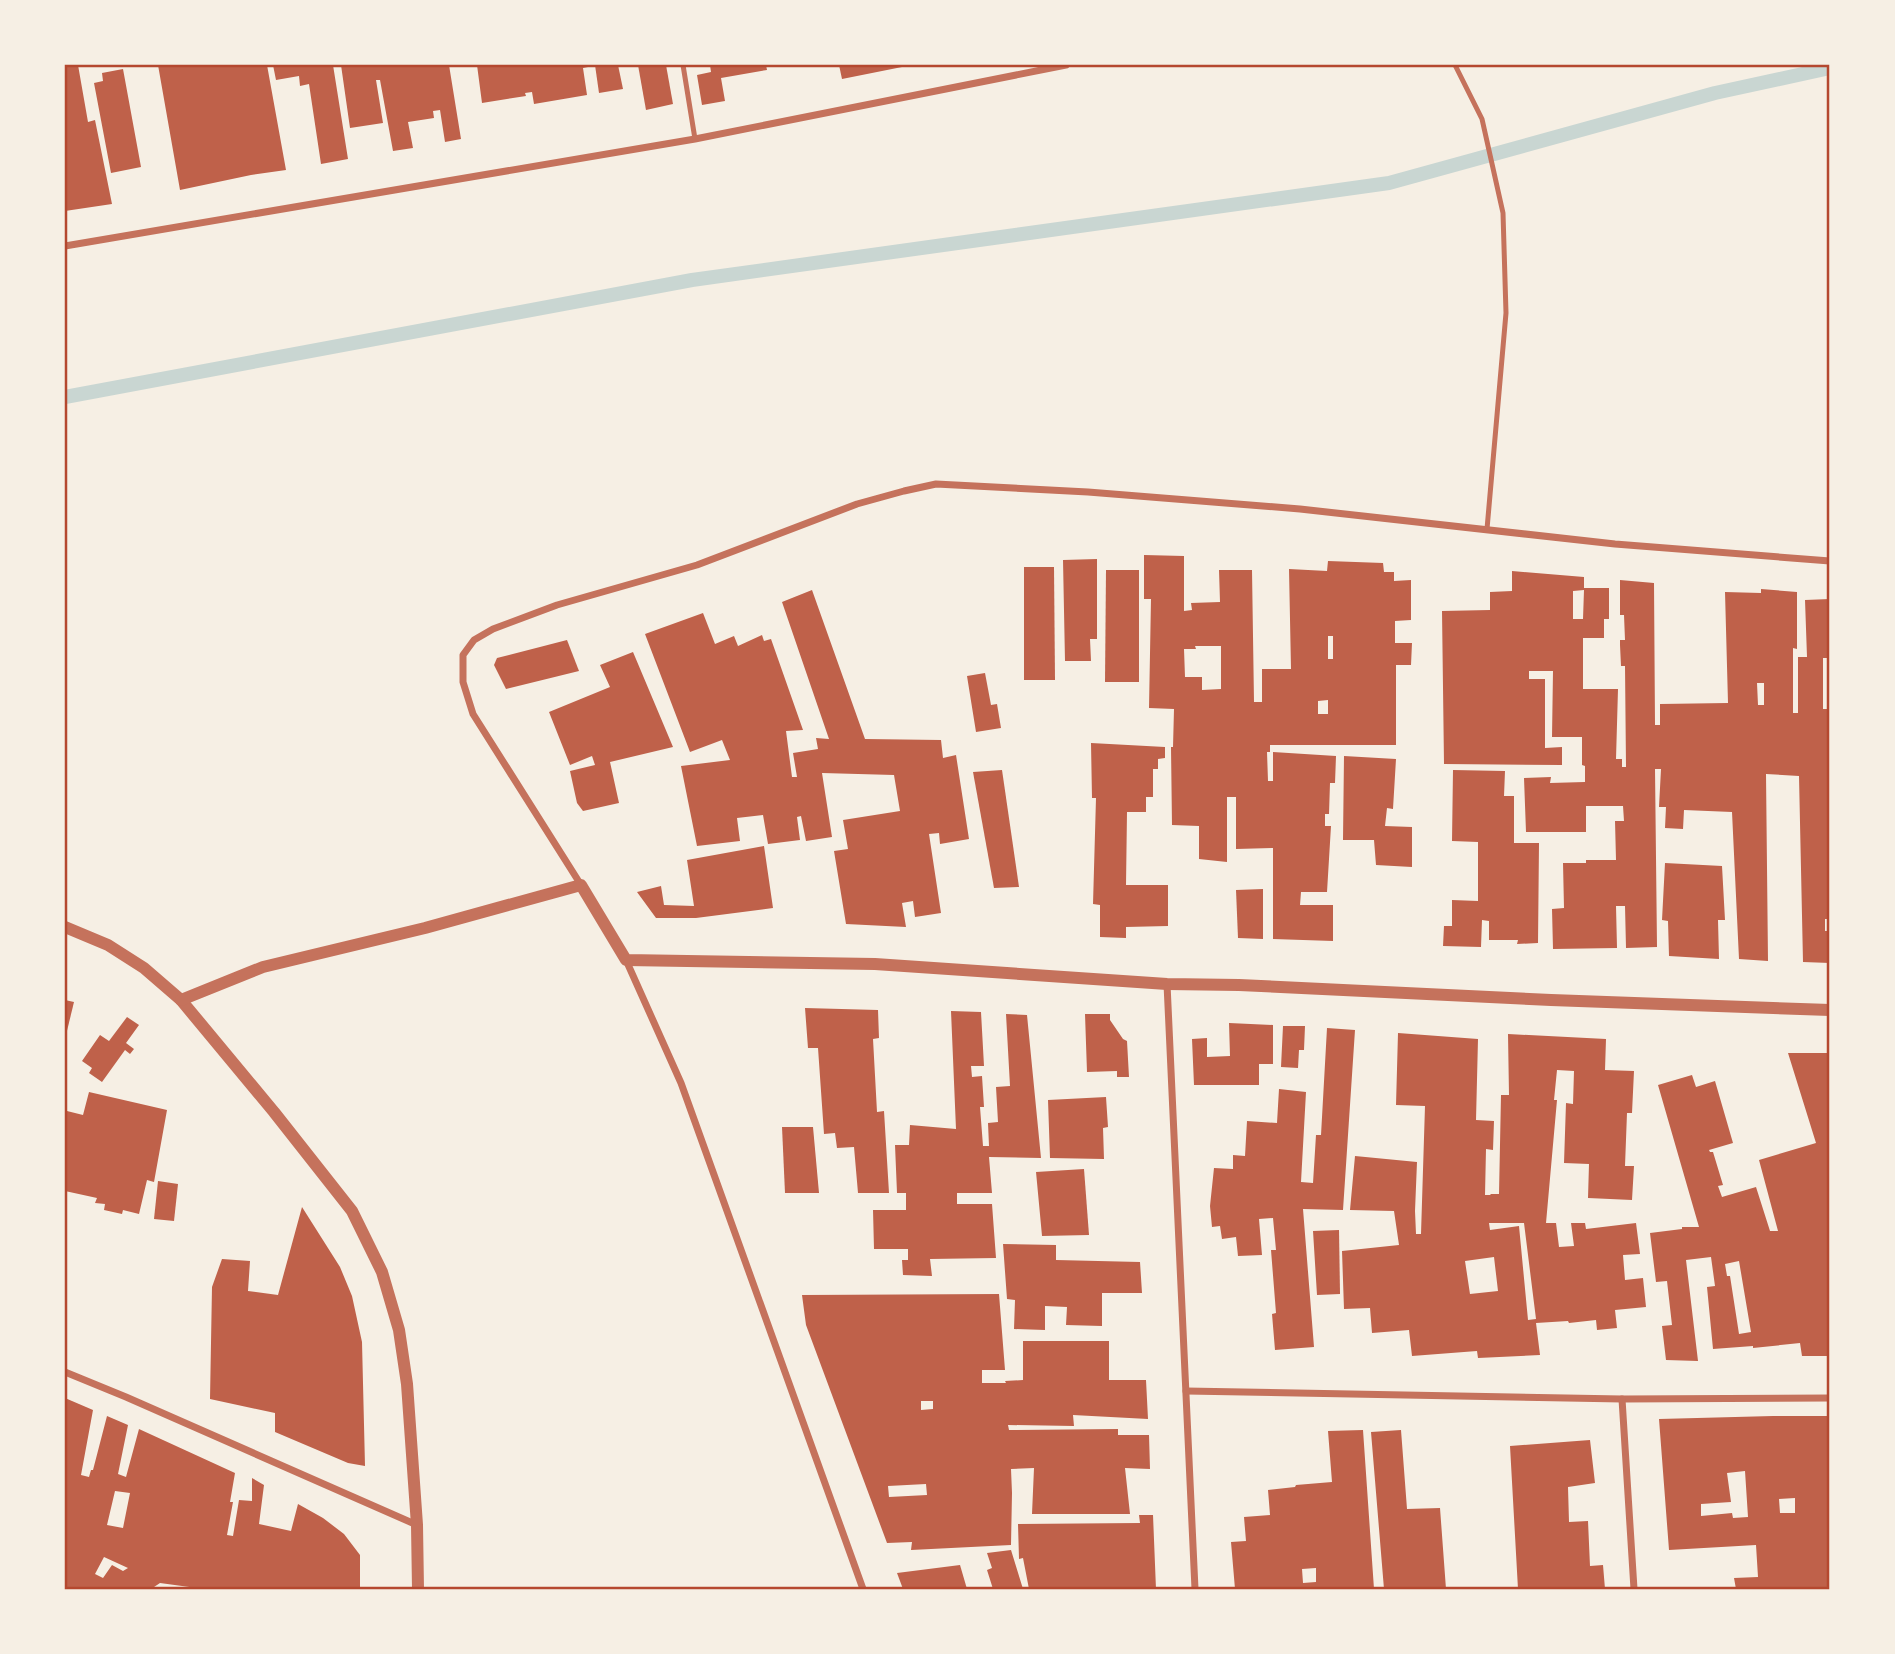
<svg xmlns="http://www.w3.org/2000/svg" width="1895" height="1654" viewBox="0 0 1895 1654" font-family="'Noto Sans',sans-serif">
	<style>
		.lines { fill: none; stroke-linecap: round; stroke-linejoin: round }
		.stream { stroke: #c9d6d2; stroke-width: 14 }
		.building { fill: #bf614a; fill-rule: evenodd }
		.service { stroke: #c5725c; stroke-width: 5 }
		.minor { stroke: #c5725c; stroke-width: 7 }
		.tertiary { stroke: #c5725c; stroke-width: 12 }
		.neatline { fill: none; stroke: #b5482f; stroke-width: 2.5 }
	</style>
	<rect width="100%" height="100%" fill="#f6efe4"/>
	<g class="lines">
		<!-- stream -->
		<polyline class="stream" points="65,397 692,280 1389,183 1715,93 1830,68"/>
	</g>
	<!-- building -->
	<g class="building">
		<polygon points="65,65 78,65 88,122 95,120 112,204 65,211"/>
		<polygon points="158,65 267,65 286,170 251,175 180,190"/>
		<polygon points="273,65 333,65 348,159 321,164 309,84 300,86 299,76 276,80"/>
		<polygon points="341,65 449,65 461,139 445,142 440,110 433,111 434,118 408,122 413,148 393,151 380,80 376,80 383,123 350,128"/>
		<polygon points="477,65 593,65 593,66 583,68 587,95 534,104 532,92 525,93 526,96 482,103"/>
		<polygon points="595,65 618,65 623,89 599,93"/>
		<polygon points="638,65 666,65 673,104 646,110"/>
		<polygon points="710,65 766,65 767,70 721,78 725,101 702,105 697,75 711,72"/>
		<polygon points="839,65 907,65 907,66 842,79"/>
		<polygon points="123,69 141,167 111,173 94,83 103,81 102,73"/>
		<path d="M1144,555L1184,556V611L1192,610L1191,603L1220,602L1219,570H1252L1254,702H1262V669H1291L1289,569L1327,571L1328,561L1383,563L1384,572H1394V581L1411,580V620L1395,621V643H1412L1411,665H1396V745H1270V752H1267L1268,781H1273V752L1336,756L1335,783H1330L1329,814H1325V826H1331L1327,892H1301L1300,905H1333V941L1273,939V848L1236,849V797H1227V862L1199,859V826L1172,825L1171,747H1173L1174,709L1149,708L1151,599H1144ZM1328,636H1333V659H1328ZM1195,646H1221V689L1202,690V677H1185L1184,649H1196ZM1328,700V714H1318V701Z"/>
		<polygon points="1097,559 1097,639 1090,639 1091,661 1065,661 1063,560"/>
		<polygon points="1024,567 1054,567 1055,680 1024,680"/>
		<polygon points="1106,570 1139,570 1139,682 1105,682"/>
		<path d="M1512,571L1584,577V588H1609V619H1604V638H1583V689H1618L1616,759H1622V767H1626L1625,666H1621L1620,645V640H1625L1624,615H1620V580L1654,583L1655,725H1660V704L1728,703L1725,592L1761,593V589L1797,592V649L1793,648V713H1798V657H1807L1805,600L1830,599V658H1823V709H1828V733H1830V836H1828L1827,858L1830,857V919H1825V931H1830V963L1803,962L1799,776L1766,774L1768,961L1739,959L1732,812L1684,810L1683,829L1665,828L1666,807H1659L1661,769H1655L1657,947L1626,948L1625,906H1616L1617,948L1553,949L1552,909L1564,908L1563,863H1586V860H1616L1615,821H1624L1623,806H1586V832H1526L1524,778L1551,777L1550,783L1585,782V766L1582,765V737H1552L1553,671H1529V679H1545V748L1562,747V765L1444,764L1442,611L1490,610V592L1512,591ZM1584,590L1583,619H1573V591ZM1757,683H1764V705H1758Z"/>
		<polygon points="812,590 865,739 941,740 943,758 956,755 969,839 940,844 939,833 929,834 941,913 915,917 913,901 902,903 906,927 846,924 834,851 848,849 843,820 900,811 894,775 822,773 832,837 806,841 801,816 797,817 800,840 768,844 763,815 737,818 740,841 697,846 681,766 730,760 722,740 690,752 645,634 703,613 715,644 734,636 738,646 762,635 764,641 771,639 803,730 786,731 792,777 797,777 793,753 818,749 816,738 829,739 782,602"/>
		<polygon points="567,640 579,671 506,689 494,665 497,658"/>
		<polygon points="633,652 673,747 610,762 619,803 583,811 577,803 570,771 595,765 592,756 570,765 549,712 610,687 600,665"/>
		<polygon points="985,673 991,705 997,704 1001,728 976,732 967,676"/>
		<polygon points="1091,743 1165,747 1165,758 1158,759 1158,769 1153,769 1153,797 1146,797 1146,812 1127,812 1126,885 1168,885 1168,926 1126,927 1126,938 1100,937 1100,905 1093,904 1096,798 1092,798"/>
		<polygon points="1344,756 1396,759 1393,809 1387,808 1385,826 1412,827 1412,867 1376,865 1374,840 1343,840"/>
		<polygon points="1002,770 1019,887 994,888 973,772"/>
		<polygon points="1453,770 1505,771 1504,796 1514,796 1514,843 1539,843 1538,943 1517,944 1518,940 1489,940 1489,921 1482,920 1481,947 1443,946 1444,926 1452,926 1452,900 1478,901 1478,842 1452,841"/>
		<polygon points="764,846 773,908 696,918 656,918 637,892 661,886 664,905 694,906 687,860"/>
		<polygon points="1665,863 1722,866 1725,920 1718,920 1719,959 1669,956 1668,921 1662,920"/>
		<polygon points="1263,889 1263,939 1238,938 1236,890"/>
		<polygon points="65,1000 74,1002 66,1035 65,1034"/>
		<polygon points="805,1008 878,1010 879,1038 873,1039 877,1112 884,1111 889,1193 858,1193 854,1147 837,1148 835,1133 824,1134 818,1048 808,1048"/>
		<polygon points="951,1011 981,1012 984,1066 971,1066 972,1077 982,1076 984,1107 980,1107 983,1146 989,1146 988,1123 998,1122 996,1087 1010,1086 1006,1014 1027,1015 1041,1158 989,1157 992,1193 957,1193 957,1204 992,1204 996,1258 930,1259 932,1276 903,1275 902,1260 908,1260 908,1249 874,1249 873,1210 906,1210 906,1193 897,1193 895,1145 909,1145 910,1125 956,1129"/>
		<polygon points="1085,1014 1110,1014 1110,1020 1123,1039 1127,1041 1129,1077 1117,1077 1117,1071 1087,1072"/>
		<polygon points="127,1017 139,1025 126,1043 134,1049 130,1054 125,1050 102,1082 89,1073 92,1068 82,1061 100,1035 109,1041"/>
		<polygon points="1229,1023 1273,1025 1273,1064 1259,1064 1259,1085 1194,1085 1192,1039 1207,1038 1207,1057 1230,1056"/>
		<polygon points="1283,1026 1305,1026 1304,1050 1299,1050 1298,1068 1281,1067"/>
		<polygon points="1327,1028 1355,1030 1343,1210 1303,1209 1314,1347 1275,1350 1272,1314 1276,1313 1271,1250 1276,1250 1273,1218 1259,1219 1262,1255 1238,1256 1236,1237 1222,1239 1220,1226 1212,1227 1210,1206 1214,1168 1233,1169 1233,1155 1245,1156 1247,1121 1277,1123 1279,1089 1306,1092 1301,1182 1313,1183 1316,1135 1321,1135"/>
		<path d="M1398,1033L1478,1039L1476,1120L1494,1121L1493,1150L1486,1149L1485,1195H1490L1491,1194H1499L1501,1095H1509L1508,1034L1606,1039L1605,1070L1634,1071L1632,1113H1627L1625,1166H1634L1632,1200L1588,1198L1589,1164L1564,1163L1566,1103L1573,1104L1574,1071L1557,1070L1554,1100H1557L1546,1223H1556L1559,1247L1574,1246L1571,1223H1585L1586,1229L1636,1223L1640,1254L1623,1255L1625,1280L1643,1278L1646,1307L1615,1310L1617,1328L1597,1330L1596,1320L1569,1323L1568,1321L1536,1323L1540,1355L1478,1358L1477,1351L1412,1356L1409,1330L1372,1333L1370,1308L1344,1309L1342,1251L1399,1245L1394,1211L1350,1210L1355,1156L1417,1162L1415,1211L1416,1234H1421L1425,1106L1396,1105ZM1489,1223H1524L1536,1319L1528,1320L1519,1226L1490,1230ZM1494,1257L1498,1291L1470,1294L1465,1261Z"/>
		<path d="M1788,1053H1830V1356H1802L1800,1343L1753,1348V1346L1713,1349L1707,1287L1715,1286L1711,1257L1686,1260L1698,1361L1666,1360L1662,1326L1672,1325L1667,1281L1656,1282L1650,1233L1682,1229V1227H1699L1658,1085L1692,1075L1696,1087L1715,1081L1733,1143L1709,1150L1710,1152H1713L1723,1185L1718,1186L1722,1197L1756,1187L1770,1231H1778L1759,1160L1816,1143ZM1739,1261L1751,1332L1739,1334L1730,1276H1727L1725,1264Z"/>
		<polygon points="89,1092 167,1110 154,1182 147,1180 139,1214 123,1210 122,1214 104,1210 105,1204 95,1203 97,1198 65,1191 65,1120 67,1111 83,1115"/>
		<polygon points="1106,1097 1108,1127 1103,1128 1104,1159 1050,1158 1048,1100"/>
		<polygon points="782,1127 813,1127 819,1193 785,1193"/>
		<polygon points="1084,1169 1089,1235 1042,1236 1036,1172"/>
		<polygon points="158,1181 178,1184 174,1221 154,1219"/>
		<polygon points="302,1207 340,1267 352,1296 362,1342 365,1466 348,1463 275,1432 275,1413 210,1399 212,1287 222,1259 250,1261 248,1291 278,1295"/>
		<polygon points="1339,1230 1340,1294 1317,1295 1313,1231"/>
		<polygon points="1003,1244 1056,1245 1056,1260 1140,1262 1142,1293 1102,1293 1102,1326 1066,1325 1067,1307 1045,1306 1045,1330 1014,1329 1015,1300 1007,1299"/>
		<path d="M999,1294L1005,1370H982V1383H1006L1005,1381L1023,1380V1341H1109V1380H1146L1148,1419L1073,1415L1074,1426L1008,1425L1009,1430L1118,1429V1435H1149L1150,1469L1125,1468L1130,1514H1032L1034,1468L1011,1469L1012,1493L1011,1545L911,1550L912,1542L887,1543L806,1325L802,1295ZM921,1401H933V1409L921,1410ZM926,1484L927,1495L889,1497L888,1486Z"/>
		<path d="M65,1398L93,1410L81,1475L89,1477L91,1470H93L107,1416L128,1425L118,1474L126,1477L139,1429L235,1473L230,1502H233L227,1535L233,1536L239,1500L252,1501V1478L264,1485L259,1524L291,1531L298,1504L323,1518L344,1534L360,1555V1589H204L160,1583L151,1589H65ZM115,1491L130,1493L123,1528L107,1525ZM104,1557L128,1568L123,1571L112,1565L103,1578L95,1574Z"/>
		<path d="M1773,1416H1830V1589H1736L1734,1578L1758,1577L1756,1545L1669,1550L1659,1419ZM1745,1471L1748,1517L1733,1518L1732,1513L1701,1516V1504L1731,1502L1727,1473ZM1795,1498V1513H1780L1779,1499Z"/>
		<path d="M1363,1430L1374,1589H1235L1231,1542L1246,1541L1244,1517L1270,1515L1268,1490L1295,1487L1296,1485L1332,1482L1328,1431ZM1316,1568V1582L1303,1583L1302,1569Z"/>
		<polygon points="1401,1430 1407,1509 1440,1508 1446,1589 1384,1589 1371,1432"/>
		<polygon points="1590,1440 1595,1483 1568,1487 1569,1522 1588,1521 1590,1566 1603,1565 1605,1589 1518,1589 1510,1446"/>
		<polygon points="1139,1515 1153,1515 1156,1589 1029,1589 1023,1558 1019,1559 1018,1524 1140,1523"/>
		<polygon points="1011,1550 1023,1589 993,1589 987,1570 992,1568 987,1553"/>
		<polygon points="960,1565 967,1589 903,1589 897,1573"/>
	</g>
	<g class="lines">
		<!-- service -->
		<g class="service">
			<polyline points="683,65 695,139"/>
			<polyline points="1455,65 1482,119 1503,213 1506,313 1487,529"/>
		</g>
		<!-- minor -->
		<g class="minor">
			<polyline points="65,246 695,139 1066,65"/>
			<polyline points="581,885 473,714 463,682 463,655 474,640 493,629 557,605 697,565 857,504 904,491 936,484 1088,492 1300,509 1615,544 1830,561"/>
			<polyline points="626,960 681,1083 863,1589"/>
			<polyline points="1167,984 1195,1589"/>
			<polyline points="65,1372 126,1397 417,1525"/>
			<polyline points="1186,1391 1622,1399 1830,1398"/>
			<polyline points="1622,1399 1634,1589"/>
		</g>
		<!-- tertiary -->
		<g class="tertiary">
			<polyline points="65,927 108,945 144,968 181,1000 274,1112 352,1211 382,1272 399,1330 407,1384 417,1525 418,1589"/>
			<polyline points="181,1000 263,967 425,928 581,885 626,960 875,964 1167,984 1239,985 1551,1000 1830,1010"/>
		</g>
	</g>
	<!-- border -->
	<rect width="1895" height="1654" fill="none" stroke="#f6efe4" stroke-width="133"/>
	<rect x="66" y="66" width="1762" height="1522" class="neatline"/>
</svg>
